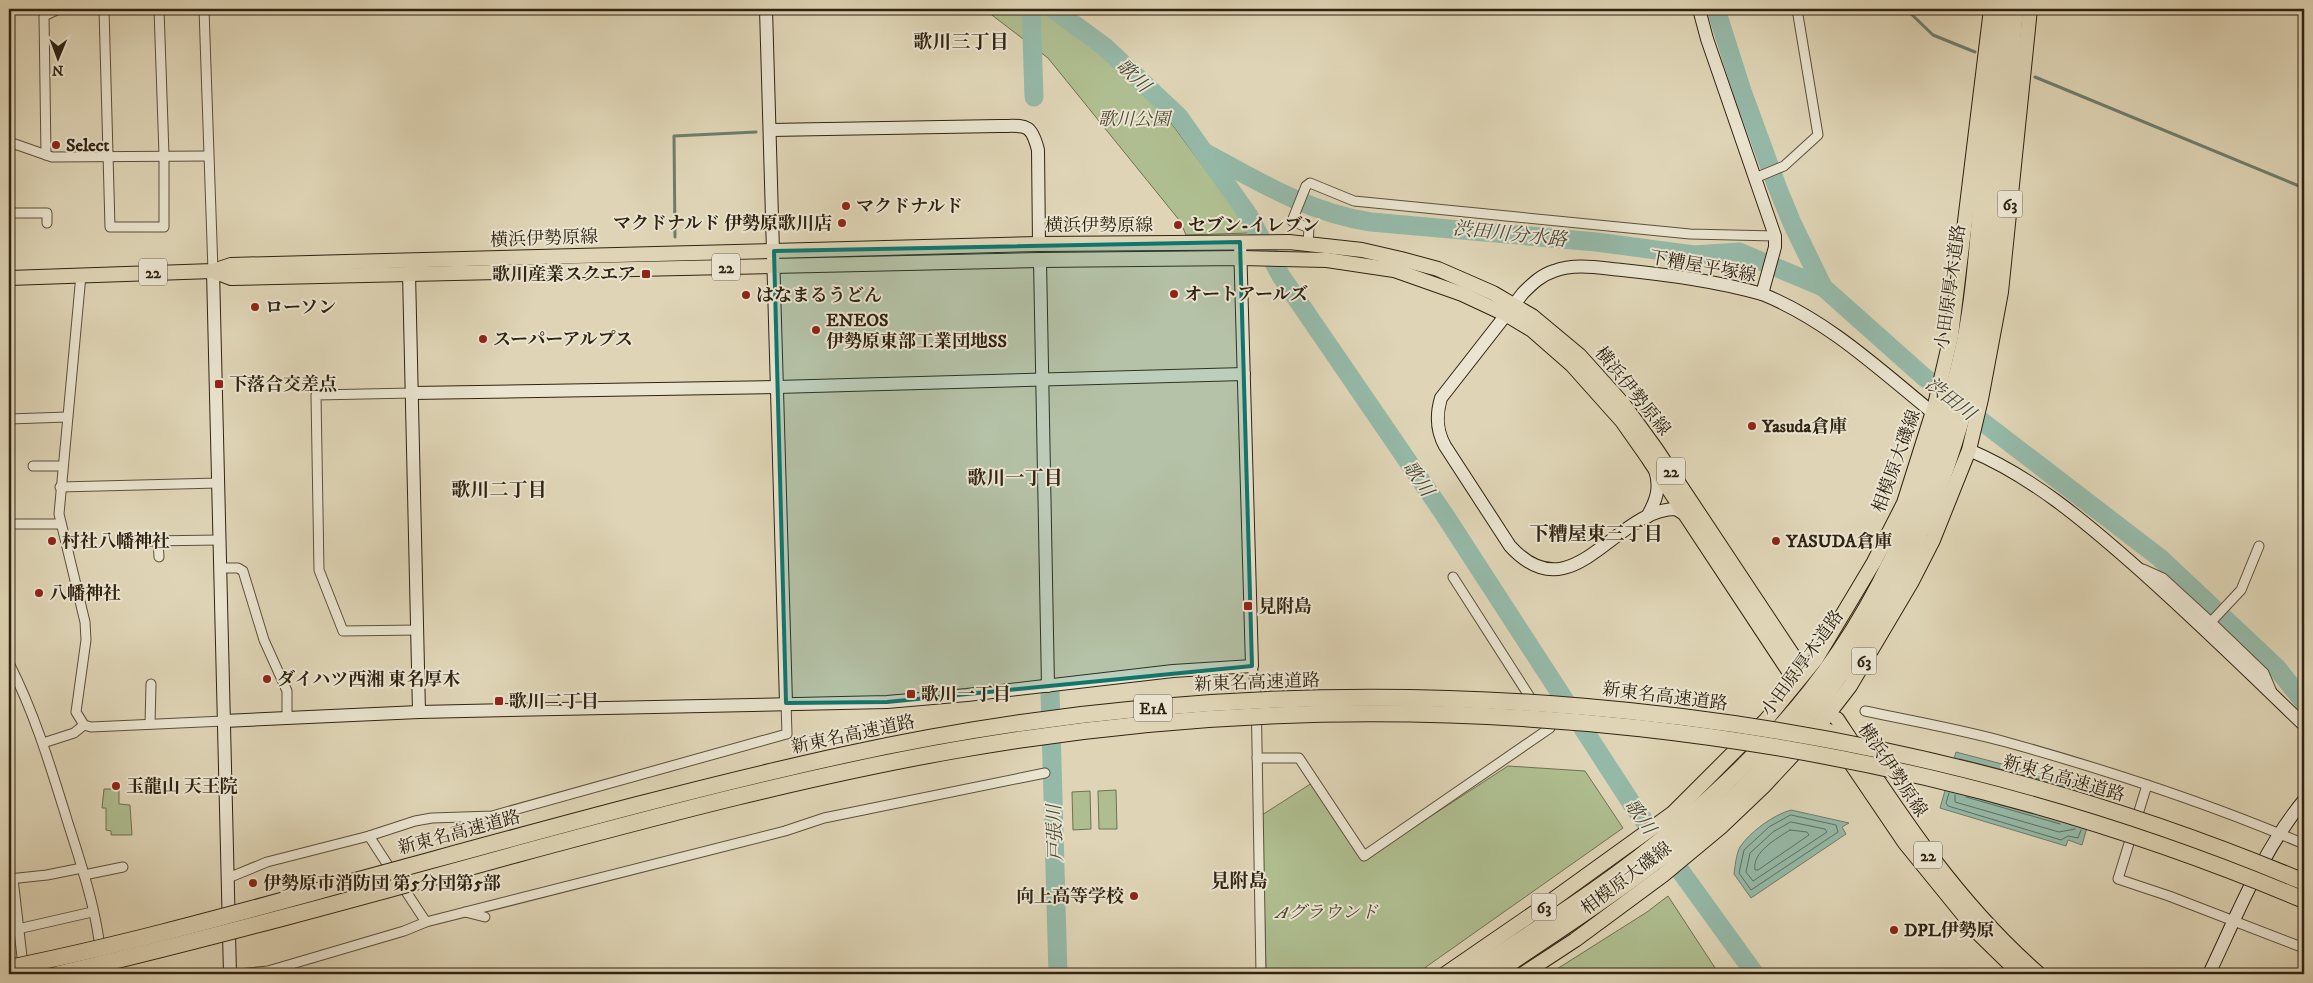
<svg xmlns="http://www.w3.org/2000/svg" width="2313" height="983" viewBox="0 0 2313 983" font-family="'IM FELL DW Pica','Noto Serif JP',serif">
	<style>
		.green { fill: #afbe90; stroke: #707051 }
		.water { fill: #95b9a8; stroke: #6d7d6c }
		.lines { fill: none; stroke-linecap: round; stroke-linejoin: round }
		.shore { stroke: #626e5d; stroke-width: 1 }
		.stream { stroke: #6d7d6c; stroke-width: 3 }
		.river { stroke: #95b9a8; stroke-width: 19 }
		.street-casing { stroke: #5c503b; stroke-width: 11 }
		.secondary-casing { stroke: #302312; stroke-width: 14 }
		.primary-casing { stroke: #302312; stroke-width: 16 }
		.highway-casing { stroke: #302312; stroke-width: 18 }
		.street { stroke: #eae4d0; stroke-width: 9 }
		.secondary { stroke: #eae4d0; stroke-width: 12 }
		.primary { stroke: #dfd5b6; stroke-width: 14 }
		.highway { stroke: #dfd5b6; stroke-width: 16 }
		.highway-bridge-casing { stroke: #302312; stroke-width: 18; stroke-linecap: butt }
		.highway-bridge { stroke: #dfd5b6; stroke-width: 16 }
		.marked { fill: #0f766e; fill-opacity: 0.2; stroke: #0f766e; stroke-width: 4; stroke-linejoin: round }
		.poi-dot { fill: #8f2418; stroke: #eae4d0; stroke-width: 2 }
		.labels { text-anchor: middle; stroke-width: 4; stroke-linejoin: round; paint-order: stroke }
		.shield { fill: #eae4d0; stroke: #685d4b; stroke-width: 1 }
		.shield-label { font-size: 16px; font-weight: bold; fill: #302312 }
		.park-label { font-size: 18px; font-style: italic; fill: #504a32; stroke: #eae4d0 }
		.poi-label { font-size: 18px; font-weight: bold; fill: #302312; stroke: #eae4d0; text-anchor: start }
		.street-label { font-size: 18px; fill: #302312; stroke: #eae4d0 }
		.neighbourhood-label { font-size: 19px; font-weight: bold; fill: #302312; stroke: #eae4d0 }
		.water-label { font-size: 19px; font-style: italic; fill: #494838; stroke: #eae4d0 }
	</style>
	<rect width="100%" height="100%" fill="#dfd5b6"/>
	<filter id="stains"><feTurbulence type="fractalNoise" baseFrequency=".004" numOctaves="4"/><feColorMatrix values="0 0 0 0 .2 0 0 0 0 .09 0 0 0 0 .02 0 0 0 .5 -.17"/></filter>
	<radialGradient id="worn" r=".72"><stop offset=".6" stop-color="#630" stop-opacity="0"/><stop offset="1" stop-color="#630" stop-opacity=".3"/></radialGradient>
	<!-- green -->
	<g class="green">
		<polygon points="984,9 1044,9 1100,49 1140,83 1154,100 1251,231 1248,233 1186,235 1180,221 1048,58"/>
		<polygon points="1508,766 1585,771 1623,828 1416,974 1266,974 1262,815 1312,783 1362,861"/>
		<polygon points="104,789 119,789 119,804 130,805 132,835 111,835 111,831 106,830 106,808 102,808"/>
		<polygon points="1116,790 1117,829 1099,829 1098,791"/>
		<polygon points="1090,791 1091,829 1073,830 1072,792"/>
		<polygon points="1668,896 1719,974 1549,974 1647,912"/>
	</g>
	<!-- water -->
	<g class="water">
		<polygon points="1956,752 2098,789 2082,845 2068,840 2066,846 1940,808"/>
		<path d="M1791,810L1849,823L1842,827L1846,834L1751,898L1734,874C1735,867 1736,854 1740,847C1750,832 1773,815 1791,810Z"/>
	</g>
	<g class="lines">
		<!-- shore -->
		<g class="shore">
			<polyline points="1960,759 2089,792 2091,796"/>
			<polyline points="1949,793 1946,803 1948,806 2061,840 2068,836 2078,838 2081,830"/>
			<polyline points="1955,795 1955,802 2059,832 2075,829"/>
			<polyline points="1966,797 2060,824"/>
			<polygon points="1791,815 1836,825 1838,832 1751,890 1739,873 1744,850 1769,827"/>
			<polygon points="1791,822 1825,829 1827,832 1753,881 1746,872 1750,853 1773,832"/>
			<path d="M1790,830L1807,832L1809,835L1758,870H1755C1752,852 1776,839 1790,830Z"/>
		</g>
		<!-- stream -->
		<g class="stream">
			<polyline points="1906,9 1933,35 1975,52"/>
			<polyline points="2035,77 2304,188"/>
			<polyline points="675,237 674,136 756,132"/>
		</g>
		<!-- river -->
		<g class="river">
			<polyline points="1031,9 1032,30"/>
			<polyline points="1053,9 1105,47 1179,117 1249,216 1281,276 1444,514 1632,804 1755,974"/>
			<polyline points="1716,9 1742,91 1778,189 1792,223 1823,287 1924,377 2160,558 2277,668 2304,702"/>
			<polyline points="1032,36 1034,97"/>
			<path d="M1206,153C1259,182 1310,213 1371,222L1596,242L1694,255L1739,252L1823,287"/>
			<polyline points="1050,692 1058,974"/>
		</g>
		<!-- street casing -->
		<g class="street-casing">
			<g id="street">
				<polyline points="104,9 110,227 164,227 164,155 159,9"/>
				<polyline points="204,9 213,271"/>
				<polyline points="9,142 52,157 208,156"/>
				<polyline points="46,155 44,16 59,9"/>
				<polyline points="1755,178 1784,166 1818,135 1797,9"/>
				<polyline points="9,213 47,213 47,223"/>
				<polyline points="1308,243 1309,228 1292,221 1306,186 1310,183 1354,201 1690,234 1775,236"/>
				<polyline points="81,275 59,514 85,622 86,640 76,712 84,725 91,727 224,721"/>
				<polyline points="412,393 316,395 319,570 343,631 418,630"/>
				<polyline points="9,419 67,417"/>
				<polyline points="33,466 62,466"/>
				<polyline points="60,487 218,483"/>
				<polyline points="15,524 60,524"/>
				<polyline points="148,541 220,540"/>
				<polyline points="158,541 159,557"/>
				<polyline points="220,568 238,568 243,571 264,640 287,691 287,718"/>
				<polyline points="2143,569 2163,578 2211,622 2264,673 2272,692"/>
				<polyline points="1453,577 1535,705"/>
				<polyline points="2211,622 2241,590 2259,546"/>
				<path d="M9,663C35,714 51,768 68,823C82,866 103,930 101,974"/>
				<polyline points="1252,666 1256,689 1261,974"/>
				<path d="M1865,711C1912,721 1959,729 2006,742C2107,770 2208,803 2304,844"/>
				<polyline points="150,724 151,684"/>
				<polyline points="43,743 74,733 84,725"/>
				<polyline points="1257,758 1299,758 1364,856 1550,728 1546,722"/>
				<polyline points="2147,785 2118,879 2169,896 2304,948"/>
				<polyline points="369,836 393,873"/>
				<polyline points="84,875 123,867"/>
				<polyline points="228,878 267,862 369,836 415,821 432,818 492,816 783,735 787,734 786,703"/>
				<polyline points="9,879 47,875 82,868"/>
				<polyline points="13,879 24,974"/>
				<polyline points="401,884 426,922"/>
				<polyline points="465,912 485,917"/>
				<polyline points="9,931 92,912"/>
				<polyline points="238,974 268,971 404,931 426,922 785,831 824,818 1045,773"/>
			</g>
		</g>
		<!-- secondary casing -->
		<g class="secondary-casing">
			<g id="secondary">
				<polyline points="766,9 786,703"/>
				<path d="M770,130L999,126C1025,126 1031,122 1038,150L1039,244"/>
				<polyline points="1040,260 1048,686"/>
				<polyline points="213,271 230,974"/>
				<polyline points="409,273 419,712"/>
				<path d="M1762,294C1827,320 1879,369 1933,413"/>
				<polyline points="412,393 777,387 1244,374"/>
				<path d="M1969,450C2031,476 2083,520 2133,564C2192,616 2248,671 2304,725"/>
				<path d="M1687,516L1676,509C1614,509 1573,615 1510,546L1445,446C1436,430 1436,415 1441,398L1523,293C1532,284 1541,275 1554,271C1575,263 1600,268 1622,270C1669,275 1716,281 1762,294L1775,247V236L1707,39L1699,9"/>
				<path d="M1647,517C1656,501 1661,488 1655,470"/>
				<polyline points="224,721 419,712 887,702 967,695 1173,671 1252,666 1240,242"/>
				<path d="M2209,974C2237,915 2262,851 2304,800"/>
			</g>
		</g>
		<!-- primary casing -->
		<g class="primary-casing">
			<g id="primary">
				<polyline points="213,271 231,278 1040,260 1241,258 1327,260 1394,270 1462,294 1507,315 1532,330 1572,365 1622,421 1648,458 1790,673"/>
				<polyline points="9,278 213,271 231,265 1039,244 1289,242 1362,250 1401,259 1438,269 1493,293 1532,316 1580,356 1624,405 1656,449 1798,663"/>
				<path d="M1837,719C1897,810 1956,902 2039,974"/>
				<polyline points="1829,731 1905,843 1979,934 2020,974"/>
				<polyline points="1445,974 1544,906 1673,813 1766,720 1816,659 1874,562 1904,503 1935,405 1951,336 1991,9"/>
				<polyline points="1523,974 1575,940 1663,875 1722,826 1763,787 1816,730 1850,686 1911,583 1933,540 1969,450 1981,399 2001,292 2030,9"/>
			</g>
		</g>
		<!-- highway casing -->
		<g class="highway-casing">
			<g id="highway">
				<path d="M1469,974C1540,927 1614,881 1679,825C1726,785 1772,740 1810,692C1890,591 1938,465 1965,341C1974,297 1977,251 1981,207C1988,141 1995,75 2001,9"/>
				<path d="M1493,974C1579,917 1666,861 1741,790C1868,667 1947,513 1980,339C1989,291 1992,243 1997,194C2003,133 2010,71 2015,9"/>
			</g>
		</g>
		<!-- street -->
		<use href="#street" class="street"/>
		<!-- secondary -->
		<use href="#secondary" class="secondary"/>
		<!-- primary -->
		<use href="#primary" class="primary"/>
		<!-- highway -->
		<use href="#highway" class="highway"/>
		<!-- highway-bridge casing -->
		<g class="highway-bridge-casing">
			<g id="highway-bridge">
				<path d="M9,968C113,947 216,919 318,891C493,844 667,794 844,755C1327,649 1848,690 2304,882"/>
				<path d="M59,974C212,938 365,896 517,854C662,815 808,776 956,750C1406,670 1882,722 2304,900"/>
			</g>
		</g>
		<!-- highway-bridge -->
		<use href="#highway-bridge" class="highway-bridge"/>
	</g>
	<!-- marked area -->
	<path class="marked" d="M1240,242L1252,666L887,702L786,703L774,251Z"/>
	<!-- markers -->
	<g class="poi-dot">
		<circle cx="56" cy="145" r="5"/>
		<circle cx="846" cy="206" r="5"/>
		<circle cx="842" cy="223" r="5"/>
		<circle cx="1178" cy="225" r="5"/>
		<rect x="641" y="269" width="10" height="10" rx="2.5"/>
		<circle cx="1174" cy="294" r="5"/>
		<circle cx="746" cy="295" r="5"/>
		<circle cx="255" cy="307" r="5"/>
		<circle cx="816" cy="330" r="5"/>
		<circle cx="483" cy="339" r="5"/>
		<rect x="214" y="379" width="10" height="10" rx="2.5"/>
		<circle cx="1752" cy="426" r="5"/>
		<circle cx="52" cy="541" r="5"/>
		<circle cx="1776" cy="541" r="5"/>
		<circle cx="39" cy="593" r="5"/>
		<rect x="1243" y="601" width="10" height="10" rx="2.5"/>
		<circle cx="267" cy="679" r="5"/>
		<rect x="906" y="689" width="10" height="10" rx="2.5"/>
		<rect x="494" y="696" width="10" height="10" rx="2.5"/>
		<circle cx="116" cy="786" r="5"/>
		<circle cx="253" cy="883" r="5"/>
		<circle cx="1134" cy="896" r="5"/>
		<circle cx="1894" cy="930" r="5"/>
	</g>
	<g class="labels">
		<!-- shield labels -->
		<g class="shield">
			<rect x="1997.5" y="190.5" width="25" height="27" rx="4"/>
			<rect x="712" y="253.5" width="28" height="27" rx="4"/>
			<rect x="139" y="258.5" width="28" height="27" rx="4"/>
			<rect x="1657" y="457.5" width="28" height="27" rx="4"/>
			<rect x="1851.5" y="647.5" width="25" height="27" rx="4"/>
			<rect x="1134" y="694.5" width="38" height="27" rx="4"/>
			<rect x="1914" y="841.5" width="28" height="27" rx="4"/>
			<rect x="1531.5" y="893.5" width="25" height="27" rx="4"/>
		</g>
		<g class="shield-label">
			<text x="2010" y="210">63</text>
			<text x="726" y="273">22</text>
			<text x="153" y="278">22</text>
			<text x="1671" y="477">22</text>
			<text x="1864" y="667">63</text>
			<text x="1153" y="714">E1A</text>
			<text x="1928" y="861">22</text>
			<text x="1544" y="913">63</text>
		</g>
		<!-- park labels -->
		<g class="park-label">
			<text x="1134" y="125">歌川公園</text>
			<text x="1327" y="918">Aグラウンド</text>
		</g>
		<!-- poi labels -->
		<g class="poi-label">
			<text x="66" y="151">Select</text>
			<text x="856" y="212">マクドナルド</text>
			<text x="832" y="229" text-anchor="end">マクドナルド 伊勢原歌川店</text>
			<text x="1188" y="231">セブン-イレブン</text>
			<text x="636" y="280" text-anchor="end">歌川産業スクエア</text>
			<text x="1184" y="300">オートアールズ</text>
			<text x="756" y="301">はなまるうどん</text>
			<text x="265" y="313">ローソン</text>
			<text x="826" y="326">ENEOS<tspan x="826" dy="21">伊勢原東部工業団地SS</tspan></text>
			<text x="493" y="345">スーパーアルプス</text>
			<text x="229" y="390">下落合交差点</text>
			<text x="1762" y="432">Yasuda倉庫</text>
			<text x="62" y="547">村社八幡神社</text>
			<text x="1786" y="547">YASUDA倉庫</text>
			<text x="49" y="599">八幡神社</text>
			<text x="1258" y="612">見附島</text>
			<text x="277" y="685">ダイハツ西湘 東名厚木</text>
			<text x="921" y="700">歌川一丁目</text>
			<text x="509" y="707">歌川二丁目</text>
			<text x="126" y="792">玉龍山 天王院</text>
			<text x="263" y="889">伊勢原市消防団 第5分団第5部</text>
			<text x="1124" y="902" text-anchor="end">向上高等学校</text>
			<text x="1904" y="936">DPL伊勢原</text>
		</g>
		<!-- street labels -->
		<g class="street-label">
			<text x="1099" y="231">横浜伊勢原線</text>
			<text transform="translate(544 238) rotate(-2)" y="6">横浜伊勢原線</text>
			<text transform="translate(1703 266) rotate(10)" y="6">下糟屋平塚線</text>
			<text transform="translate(1950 287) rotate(-82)" y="6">小田原厚木道路</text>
			<text transform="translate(1633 391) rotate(51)" y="6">横浜伊勢原線</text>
			<text transform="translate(1896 461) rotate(-70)" y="6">相模原大磯線</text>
			<text transform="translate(1802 663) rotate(-54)" y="6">小田原厚木道路</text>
			<text transform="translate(1257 682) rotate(-2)" y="6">新東名高速道路</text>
			<text transform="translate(1665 696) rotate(7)" y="6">新東名高速道路</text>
			<text transform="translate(853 734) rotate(-12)" y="6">新東名高速道路</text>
			<text transform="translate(1893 770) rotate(56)" y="6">横浜伊勢原線</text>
			<text transform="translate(2064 778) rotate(16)" y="6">新東名高速道路</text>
			<text transform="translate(459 832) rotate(-15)" y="6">新東名高速道路</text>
			<text transform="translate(1626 878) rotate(-37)" y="6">相模原大磯線</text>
		</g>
		<!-- neighbourhood labels -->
		<g class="neighbourhood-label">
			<text x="961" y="48">歌川三丁目</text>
			<text x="1015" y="484">歌川一丁目</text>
			<text x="499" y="496">歌川二丁目</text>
			<text x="1596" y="540">下糟屋東三丁目</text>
			<text x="1239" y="887">見附島</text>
		</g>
		<!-- water labels -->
		<g class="water-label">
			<text transform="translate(1134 75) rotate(44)" y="7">歌川</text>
			<text transform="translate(1510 233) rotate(6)" y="7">渋田川分水路</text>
			<text transform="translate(1951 398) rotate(38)" y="7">渋田川</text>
			<text transform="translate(1419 478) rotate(56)" y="7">歌川</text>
			<text transform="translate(1641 816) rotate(55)" y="7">歌川</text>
			<text transform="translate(1054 833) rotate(-92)" y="7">戸張川</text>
		</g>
	</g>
	<!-- margin -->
	<rect width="2313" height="983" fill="none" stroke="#dfd5b6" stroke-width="30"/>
	<rect x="10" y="10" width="2293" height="963" fill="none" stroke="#302312" stroke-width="2.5"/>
	<rect x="15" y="15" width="2283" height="953" fill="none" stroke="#302312"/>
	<!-- north arrow -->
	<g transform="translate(58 58) rotate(181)" stroke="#eae4d0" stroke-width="4" paint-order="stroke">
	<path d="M0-4L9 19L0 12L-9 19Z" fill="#302312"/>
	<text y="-8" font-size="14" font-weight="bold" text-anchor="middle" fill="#302312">N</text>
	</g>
	<rect width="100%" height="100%" filter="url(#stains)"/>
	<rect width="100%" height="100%" fill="url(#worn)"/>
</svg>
